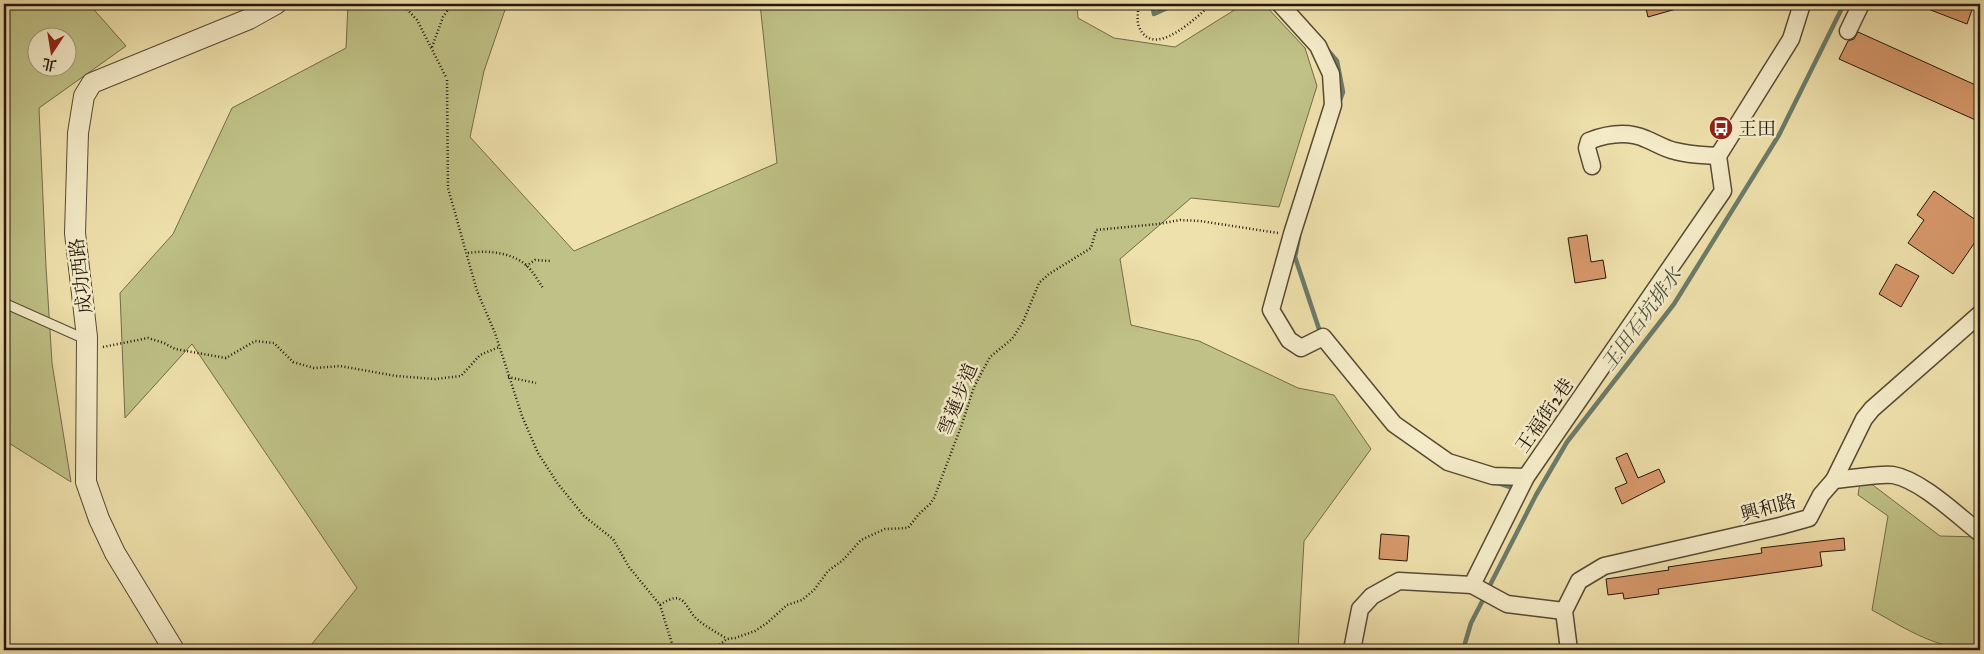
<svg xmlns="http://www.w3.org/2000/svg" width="1984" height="654" viewBox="0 0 1984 654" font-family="'IM FELL Great Primer','Noto Serif TC',serif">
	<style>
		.green { fill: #bfc186; stroke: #726c49; fill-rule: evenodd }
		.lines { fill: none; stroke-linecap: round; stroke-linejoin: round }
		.stream { stroke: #6b7b69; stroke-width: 4.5 }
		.building { fill: #d8996c; stroke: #24170c }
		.service-casing { stroke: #574a34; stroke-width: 11 }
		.minor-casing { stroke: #574a34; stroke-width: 19 }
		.tertiary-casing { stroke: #574a34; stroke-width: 22 }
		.path { stroke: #24170c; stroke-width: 2.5; stroke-dasharray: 1 2.5; stroke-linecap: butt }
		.service { stroke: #f5ecc9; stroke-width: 9 }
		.minor { stroke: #f5ecc9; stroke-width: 16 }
		.tertiary { stroke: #f5ecc9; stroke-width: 20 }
		.labels { text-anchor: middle; stroke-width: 5; stroke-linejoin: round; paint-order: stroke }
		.poi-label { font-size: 19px; fill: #24170c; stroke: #f5ecc9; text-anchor: start }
		.street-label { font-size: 19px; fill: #24170c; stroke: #f5ecc9 }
		.water-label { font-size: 20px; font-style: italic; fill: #4d5142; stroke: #f5ecc9 }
	</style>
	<rect width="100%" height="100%" fill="#efe1ac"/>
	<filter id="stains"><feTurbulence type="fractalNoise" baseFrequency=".004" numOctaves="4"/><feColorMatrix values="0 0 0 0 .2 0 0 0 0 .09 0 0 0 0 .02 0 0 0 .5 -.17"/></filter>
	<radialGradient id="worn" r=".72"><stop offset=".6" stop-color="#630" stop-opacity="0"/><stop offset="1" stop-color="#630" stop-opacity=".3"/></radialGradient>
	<!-- green -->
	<g class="green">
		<path d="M4,4H89L126,46L39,108L46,267L52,363L71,482L4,440ZM38,38H68V68H38Z"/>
		<polygon points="348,4 507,4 484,71 470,137 574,251 777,163 760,4 1077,4 1078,18 1114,38 1175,47 1244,4 1264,4 1305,48 1317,86 1279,207 1191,198 1120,259 1131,325 1199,341 1298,388 1334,395 1371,449 1304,541 1298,650 307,650 357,588 192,344 125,418 120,293 173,234 232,108 346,48"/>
		<path d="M1861,476L1940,536L1980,537V650C1938,650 1908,630 1872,610L1888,516L1858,495Z"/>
	</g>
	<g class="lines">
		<!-- stream -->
		<g class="stream">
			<polyline points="1152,4 1154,14 1176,4"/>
			<polyline points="1326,48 1337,61 1343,92 1339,103"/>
			<polyline points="1299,237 1295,257 1321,335"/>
			<polyline points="1498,483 1516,489"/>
			<polyline points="1488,589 1536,495 1567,442 1674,304 1779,135 1844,4"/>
			<polyline points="1463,650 1471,623 1485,596"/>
		</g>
	</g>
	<!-- building -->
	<g class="building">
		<polygon points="1645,4 1682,4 1683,7 1648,17"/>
		<polygon points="1915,4 1974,4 1967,24"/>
		<polygon points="1858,32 1980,87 1980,122 1839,59 1848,41 1854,39"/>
		<polygon points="1934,191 1980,223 1980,235 1953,274 1908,243 1924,220 1917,215"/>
		<polygon points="1587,235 1591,262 1603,260 1606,278 1575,283 1568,238"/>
		<polygon points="1896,264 1919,276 1901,307 1879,294"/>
		<polygon points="1627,453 1638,478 1659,469 1665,482 1622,504 1615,488 1627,483 1616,458"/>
		<polygon points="1381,534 1409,536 1407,561 1379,559"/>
		<polygon points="1844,538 1845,550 1820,552 1822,566 1658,589 1659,594 1624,599 1623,593 1608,595 1606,579 1669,570 1668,567 1762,553 1761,548"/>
	</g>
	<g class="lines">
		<!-- service casing -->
		<g class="service-casing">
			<polyline id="service" points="4,303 78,336 87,337"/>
		</g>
		<!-- minor casing -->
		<g class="minor-casing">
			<g id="minor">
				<polyline points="1280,4 1318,46 1331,74 1333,105 1292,234 1271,310 1289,340 1301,348 1323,337 1394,424 1448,462 1493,476 1526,477"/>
				<polyline points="1848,31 1861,4"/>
				<path d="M1592,166L1587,148L1589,141C1607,134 1628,131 1646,139C1656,143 1665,149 1675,151C1689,155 1704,155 1718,156"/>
				<path d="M1834,480C1849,479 1881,473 1893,475C1921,480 1957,515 1980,533"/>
				<polyline points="1472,585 1507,604 1564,611"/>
				<polyline points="1352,650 1360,609 1372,596 1399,581 1472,585 1526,477 1723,191 1718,156 1791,39 1802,4"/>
				<polyline points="1569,650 1564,611 1579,581 1604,566 1780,526 1809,518 1821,495 1834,480 1864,419 1872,409 1980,314"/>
			</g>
		</g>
		<!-- tertiary casing -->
		<g class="tertiary-casing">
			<polyline id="tertiary" points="174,650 115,553 99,519 86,482 87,337 75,233 78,133 84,96 92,83 249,19 276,4"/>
		</g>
		<!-- path -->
		<g class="path">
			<polyline points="402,4 417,20 446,77"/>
			<path d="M1138,4C1139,12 1136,19 1139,27C1154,61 1197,16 1212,4"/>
			<polyline points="432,47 443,17 452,4"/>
			<polyline points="447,80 448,188 477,291 495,333 522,416 538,453 558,484 584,516 613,539 629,567 660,605 674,650"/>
			<path d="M468,253C486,250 511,252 526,265C533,271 538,281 543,288"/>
			<polyline points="526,266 535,260 551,261"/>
			<polyline points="103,347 148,338 164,343 175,349 226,358 255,341 274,343 293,362 314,368 340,366 396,376 435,379 461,376 480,355 499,347"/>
			<polyline points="508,377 536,383"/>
			<path d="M660,605C686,587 684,609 699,621C708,628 718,633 727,639"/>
			<polyline points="703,650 715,648 727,639 735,638 755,631 767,623 787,605 802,600 814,590 828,571 843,560 861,540 885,529 908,528 919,514 930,504 934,498 962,424 974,387 990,357 1012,339 1023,322 1039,283 1049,274 1091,248 1096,230 1158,224 1180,220 1200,221 1278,233"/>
		</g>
		<!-- service -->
		<use href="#service" class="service"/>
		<!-- minor -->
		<use href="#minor" class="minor"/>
		<!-- tertiary -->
		<use href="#tertiary" class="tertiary"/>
	</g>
	<!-- icons -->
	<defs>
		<g id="bus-disc" transform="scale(1.25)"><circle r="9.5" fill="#8f2418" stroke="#f5ecc9"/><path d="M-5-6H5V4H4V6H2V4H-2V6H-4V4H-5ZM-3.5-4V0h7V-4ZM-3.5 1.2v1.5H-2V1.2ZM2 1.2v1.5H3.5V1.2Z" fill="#fff"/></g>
	</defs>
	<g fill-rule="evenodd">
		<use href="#bus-disc" x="1721" y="128"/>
	</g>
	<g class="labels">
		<!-- poi labels -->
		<g class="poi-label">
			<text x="1738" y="135">王田</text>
		</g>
		<!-- street labels -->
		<g class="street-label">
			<text transform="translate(80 276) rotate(-97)" y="7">成功西路</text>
			<text transform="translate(957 399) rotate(-68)" y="7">雪蓮步道</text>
			<text transform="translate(1544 415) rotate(-55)" y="7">王福街2巷</text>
			<text transform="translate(1768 507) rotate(-15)" y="7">興和路</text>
		</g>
		<!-- water labels -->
		<g class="water-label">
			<text transform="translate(1641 319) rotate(-54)" y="7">王田石坑排水</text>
		</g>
	</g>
	<!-- margin -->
	<rect width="1984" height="654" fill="none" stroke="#efe1ac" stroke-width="20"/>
	<rect x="5" y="5" width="1974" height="644" fill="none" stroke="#24170c" stroke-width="2.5"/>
	<rect x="10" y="10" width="1964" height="634" fill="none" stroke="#24170c"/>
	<!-- north arrow -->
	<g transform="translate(52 52) rotate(192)"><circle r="24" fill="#f5ecc9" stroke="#a1977d"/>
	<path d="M0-4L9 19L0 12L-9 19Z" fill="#8f2418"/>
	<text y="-8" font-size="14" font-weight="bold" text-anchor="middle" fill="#24170c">北</text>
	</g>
	<rect width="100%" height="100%" filter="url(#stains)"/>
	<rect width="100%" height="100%" fill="url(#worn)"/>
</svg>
